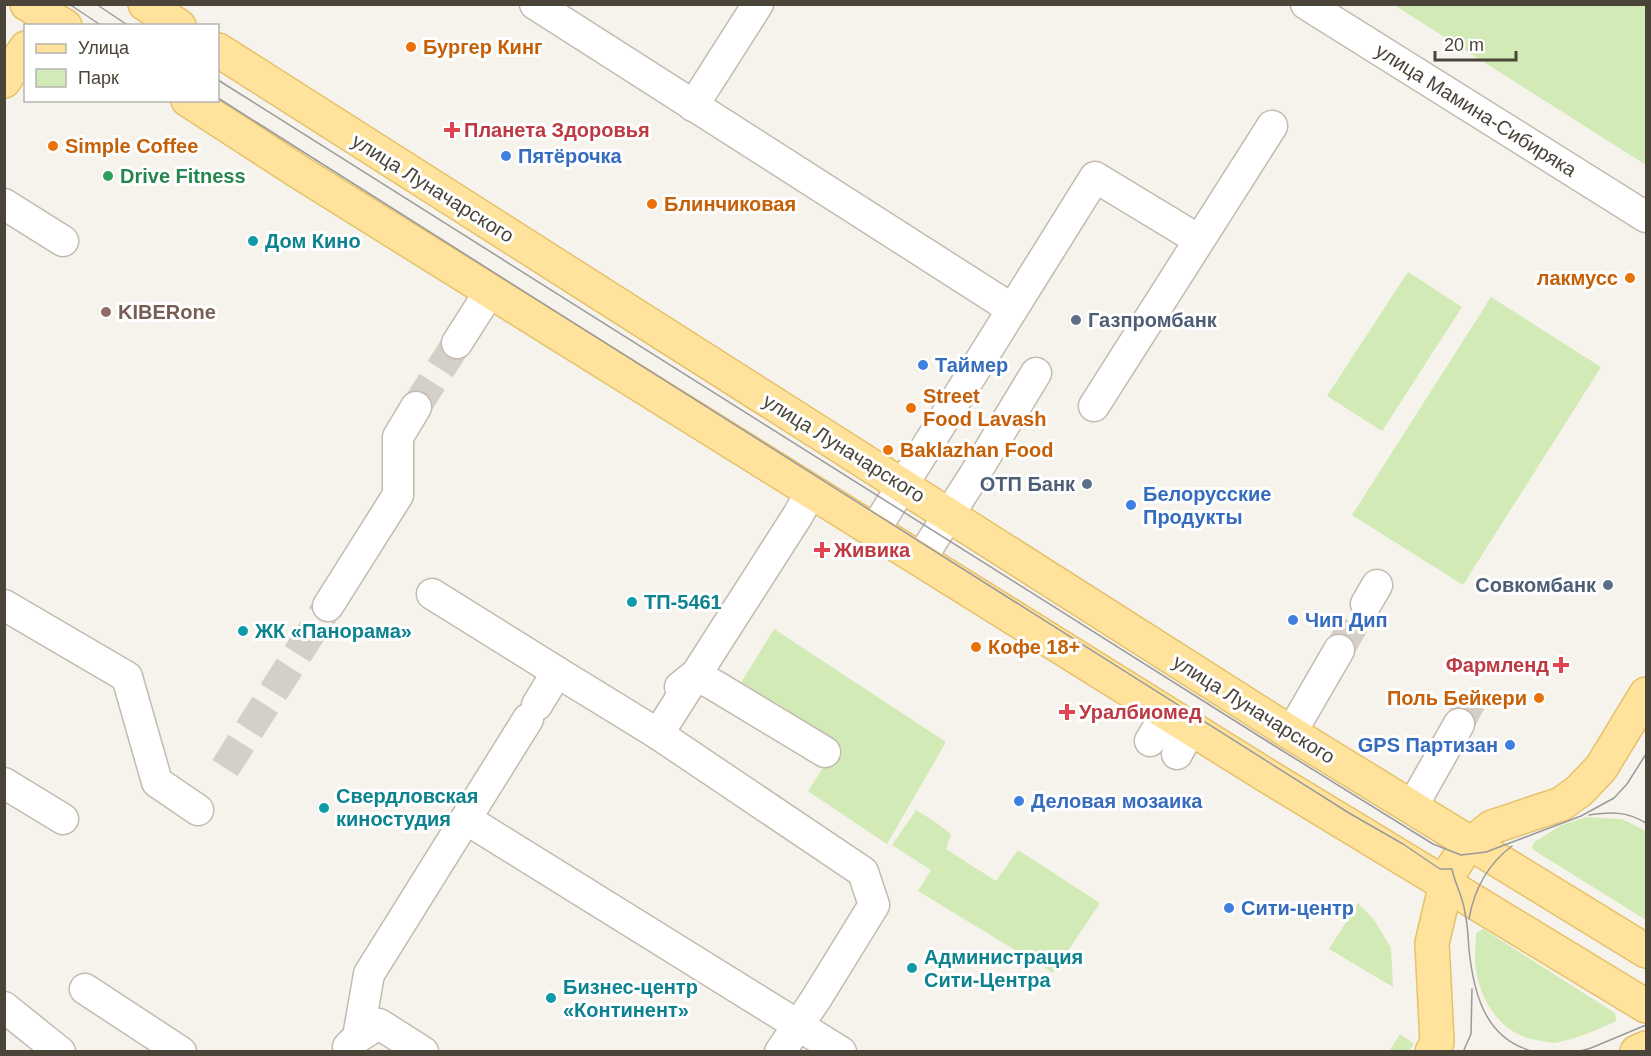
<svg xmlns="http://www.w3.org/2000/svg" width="1651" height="1056" viewBox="0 0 1651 1056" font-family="Arial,sans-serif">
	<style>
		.green { fill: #d2eab5 }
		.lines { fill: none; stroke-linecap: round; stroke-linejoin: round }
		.minor-tunnel { stroke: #d4d0c8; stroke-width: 30; stroke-dasharray: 30 15; stroke-linecap: butt }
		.minor-casing { stroke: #c2bbae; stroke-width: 33 }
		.major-casing { stroke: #e6c16a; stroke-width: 36 }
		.minor { stroke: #fff; stroke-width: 30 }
		.major { stroke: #ffe39c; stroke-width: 33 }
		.tram { stroke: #9a9a9a; stroke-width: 1.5 }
		.food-dot { fill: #e8710a; stroke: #fff; stroke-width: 2 }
		.health-dot { fill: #e0444e; stroke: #fff; stroke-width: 2 }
		.shop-dot { fill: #3f7fe0; stroke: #fff; stroke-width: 2 }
		.leisure-dot { fill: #2e9e5b; stroke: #fff; stroke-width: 2 }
		.culture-dot { fill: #0f9aa8; stroke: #fff; stroke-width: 2 }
		.education-dot { fill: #8d6e63; stroke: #fff; stroke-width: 2 }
		.service-dot { fill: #5c6f8a; stroke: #fff; stroke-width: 2 }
		.labels { text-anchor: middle; stroke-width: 6; stroke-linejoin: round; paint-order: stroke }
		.food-label { font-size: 20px; font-weight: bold; fill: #c56008; stroke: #fff; text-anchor: start }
		.street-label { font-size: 20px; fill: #4b4439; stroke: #fff }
		.health-label { font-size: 20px; font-weight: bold; fill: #be3a42; stroke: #fff; text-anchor: start }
		.shop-label { font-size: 20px; font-weight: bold; fill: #366cbe; stroke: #fff; text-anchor: start }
		.leisure-label { font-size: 20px; font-weight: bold; fill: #27864d; stroke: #fff; text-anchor: start }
		.culture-label { font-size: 20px; font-weight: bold; fill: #0d838f; stroke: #fff; text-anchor: start }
		.education-label { font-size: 20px; font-weight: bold; fill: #785e54; stroke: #fff; text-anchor: start }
		.service-label { font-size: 20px; font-weight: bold; fill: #4e5e75; stroke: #fff; text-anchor: end }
	</style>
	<rect width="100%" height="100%" fill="#f6f3ec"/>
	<!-- green -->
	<g class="green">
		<polygon points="1394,5 1646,5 1646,165"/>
		<polygon points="1408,272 1462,307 1382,431 1327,396"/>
		<polygon points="1491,297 1601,367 1463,585 1352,515"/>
		<polygon points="774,629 946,742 887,844 808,791 835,749 739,686"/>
		<polygon points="916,810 934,821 951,834 946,849 996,881 1018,850 1100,903 1053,973 918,891 931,870 892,845"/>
		<polygon points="1587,817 1622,819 1646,831 1646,920 1532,849 1534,842 1562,825"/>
		<polygon points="1358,903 1374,920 1391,948 1393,987 1329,949"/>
		<path d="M1483,929L1615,1013L1616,1021C1598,1030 1578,1038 1559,1042C1552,1044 1543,1041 1536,1040C1499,1034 1477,996 1475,961C1475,952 1476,942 1476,933Z"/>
		<polygon points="1400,1034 1414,1044 1409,1051 1389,1051"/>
	</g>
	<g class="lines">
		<!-- minor-tunnel -->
		<g class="minor-tunnel">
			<polyline points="416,407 457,343"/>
			<polyline points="1339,650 1366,604"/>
			<polyline points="1459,724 1471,702"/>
			<polyline points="225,768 328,606"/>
		</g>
		<!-- minor casing -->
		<g class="minor-casing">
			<g id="minor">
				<polyline points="535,4 1012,309"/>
				<polyline points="1306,4 1646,217"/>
				<polyline points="693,106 758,4"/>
				<polyline points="4,204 63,241"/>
				<polyline points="457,343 490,291"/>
				<polyline points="1094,406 1272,126"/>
				<polyline points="874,531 1095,177 1199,240"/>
				<polyline points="920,560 973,477 1036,373"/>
				<polyline points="432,594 557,672"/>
				<polyline points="1366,604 1377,585"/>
				<polyline points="4,605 127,677 157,782 198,810"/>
				<polyline points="328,606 398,495 398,437 416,407"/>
				<polyline points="680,687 695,675 714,685 825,752"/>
				<polyline points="537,705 557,672 658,734 863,872 874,905 816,999 780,1052"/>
				<polyline points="1291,733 1339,650"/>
				<polyline points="658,734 798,515 811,492"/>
				<polyline points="1150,741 1167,713"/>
				<polyline points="1177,754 1191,728"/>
				<polyline points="4,783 63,819"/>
				<polyline points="1412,807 1459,724"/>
				<polyline points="466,819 841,1052"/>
				<polyline points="85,989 181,1052"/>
				<polyline points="4,1007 60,1052"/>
				<polyline points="358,1037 369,974 528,719"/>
				<polyline points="348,1047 358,1037 379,1024 423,1052"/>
			</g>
		</g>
		<!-- major casing -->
		<g class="major-casing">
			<g id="major">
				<polyline points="27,4 65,26"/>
				<polyline points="145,4 179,26"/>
				<polyline points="218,50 1291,733 1646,951"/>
				<polyline points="4,81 26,48"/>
				<polyline points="188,100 299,172 1264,774 1646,1006"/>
				<polyline points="1432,1052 1437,1042 1432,943 1446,884 1452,869 1461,855 1472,843 1492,827 1561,804 1579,791 1601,768 1646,694"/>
				<polyline points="1637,1052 1646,1048"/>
			</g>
		</g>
		<!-- minor -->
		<use href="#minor" class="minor"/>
		<!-- major -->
		<use href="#major" class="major"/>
		<!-- tram -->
		<g class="tram">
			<polyline points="69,4 102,26"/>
			<polyline points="96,4 129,26"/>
			<polyline points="218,80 1270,743 1433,844 1461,855 1486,852 1581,816 1614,798 1627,784 1646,754"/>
			<path d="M218,98L1349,813L1403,844L1440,869H1452C1455,885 1463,896 1465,913C1468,926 1468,938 1469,950C1474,996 1486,1040 1535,1052"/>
			<path d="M1589,815C1611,812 1626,811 1646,823"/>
			<path d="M1469,919C1474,890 1488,864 1512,846"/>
			<polyline points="1463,1052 1471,1034 1472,989"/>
			<polyline points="1577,1052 1591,1048 1646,1025"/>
		</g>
	</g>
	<!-- markers -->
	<g class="food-dot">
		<circle cx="411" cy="47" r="6"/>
		<circle cx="53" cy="146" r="6"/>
		<circle cx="652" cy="204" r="6"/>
		<circle cx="1630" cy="278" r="6"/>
		<circle cx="911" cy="408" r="6"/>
		<circle cx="888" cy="450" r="6"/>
		<circle cx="976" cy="647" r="6"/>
		<circle cx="1539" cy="698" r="6"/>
	</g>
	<g class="health-dot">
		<path d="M449 121h6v6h6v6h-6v6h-6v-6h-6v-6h6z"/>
		<path d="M819 541h6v6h6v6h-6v6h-6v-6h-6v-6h6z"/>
		<path d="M1558 656h6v6h6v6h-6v6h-6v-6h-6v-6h6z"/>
		<path d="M1064 703h6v6h6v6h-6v6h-6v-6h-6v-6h6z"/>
	</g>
	<g class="shop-dot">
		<circle cx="506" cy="156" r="6"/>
		<circle cx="923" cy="365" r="6"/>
		<circle cx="1131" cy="505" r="6"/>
		<circle cx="1293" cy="620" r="6"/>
		<circle cx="1510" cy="745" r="6"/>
		<circle cx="1019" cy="801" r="6"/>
		<circle cx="1229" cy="908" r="6"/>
	</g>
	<circle class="leisure-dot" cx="108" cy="176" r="6"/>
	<g class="culture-dot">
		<circle cx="253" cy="241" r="6"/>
		<circle cx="632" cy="602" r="6"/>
		<circle cx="243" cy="631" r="6"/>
		<circle cx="324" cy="808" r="6"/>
		<circle cx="912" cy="968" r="6"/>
		<circle cx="551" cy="998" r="6"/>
	</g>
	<circle class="education-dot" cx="106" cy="312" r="6"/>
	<g class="service-dot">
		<circle cx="1076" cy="320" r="6"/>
		<circle cx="1087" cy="484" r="6"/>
		<circle cx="1608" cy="585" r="6"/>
	</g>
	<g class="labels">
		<!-- food labels -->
		<g class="food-label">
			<text x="423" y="54">Бургер Кинг</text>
			<text x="65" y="153">Simple Coffee</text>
			<text x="664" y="211">Блинчиковая</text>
			<text x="1618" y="285" text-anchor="end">лакмусс</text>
			<text x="923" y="403">Street<tspan x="923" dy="23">Food Lavash</tspan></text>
			<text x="900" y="457">Baklazhan Food</text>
			<text x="988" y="654">Кофе 18+</text>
			<text x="1527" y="705" text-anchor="end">Поль Бейкери</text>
		</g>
		<!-- street labels -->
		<g class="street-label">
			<text transform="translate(1476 110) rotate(32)" y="7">улица Мамина-Сибиряка</text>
			<text transform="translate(433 188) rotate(32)" y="7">улица Луначарского</text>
			<text transform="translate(844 448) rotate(32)" y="7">улица Луначарского</text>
			<text transform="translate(1254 709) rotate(32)" y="7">улица Луначарского</text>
		</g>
		<!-- health labels -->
		<g class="health-label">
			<text x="464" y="137">Планета Здоровья</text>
			<text x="834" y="557">Живика</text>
			<text x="1549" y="672" text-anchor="end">Фармленд</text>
			<text x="1079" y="719">Уралбиомед</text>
		</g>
		<!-- shop labels -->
		<g class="shop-label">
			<text x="518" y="163">Пятёрочка</text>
			<text x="935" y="372">Таймер</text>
			<text x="1143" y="501">Белорусские<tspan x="1143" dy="23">Продукты</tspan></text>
			<text x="1305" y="627">Чип Дип</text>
			<text x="1498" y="752" text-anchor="end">GPS Партизан</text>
			<text x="1031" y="808">Деловая мозаика</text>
			<text x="1241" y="915">Сити-центр</text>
		</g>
		<!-- leisure labels -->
		<g class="leisure-label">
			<text x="120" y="183">Drive Fitness</text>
		</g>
		<!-- culture labels -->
		<g class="culture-label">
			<text x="265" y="248">Дом Кино</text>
			<text x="644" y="609">ТП-5461</text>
			<text x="255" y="638">ЖК «Панорама»</text>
			<text x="336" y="803">Свердловская<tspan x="336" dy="23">киностудия</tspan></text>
			<text x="924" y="964">Администрация<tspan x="924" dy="23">Сити-Центра</tspan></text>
			<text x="563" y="994">Бизнес-центр<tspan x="563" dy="23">«Континент»</tspan></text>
		</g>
		<!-- education labels -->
		<g class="education-label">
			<text x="118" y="319">KIBERone</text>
		</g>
		<!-- service labels -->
		<g class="service-label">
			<text x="1088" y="327" text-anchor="start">Газпромбанк</text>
			<text x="1075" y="491">ОТП Банк</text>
			<text x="1596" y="592">Совкомбанк</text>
		</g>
	</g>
	<!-- border -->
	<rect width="1651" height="1056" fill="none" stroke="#4b4439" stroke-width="12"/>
	<!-- legend -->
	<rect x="24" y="24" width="195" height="78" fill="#ffffff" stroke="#b7b4b0" stroke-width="1.5"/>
	<rect x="36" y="44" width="30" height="9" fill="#ffe39c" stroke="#b7b4b0" stroke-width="1.5"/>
	<text x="78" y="54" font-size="18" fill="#4b4439">Улица</text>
	<rect x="36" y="69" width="30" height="18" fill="#d2eab5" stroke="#b7b4b0" stroke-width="1.5"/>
	<text x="78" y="84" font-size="18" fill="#4b4439">Парк</text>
	<!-- scale -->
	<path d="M1435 51v9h81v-9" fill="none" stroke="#4b4439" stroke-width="3"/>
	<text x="1444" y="51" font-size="18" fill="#4b4439" stroke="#ffffff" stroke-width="4.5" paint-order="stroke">20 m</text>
</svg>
